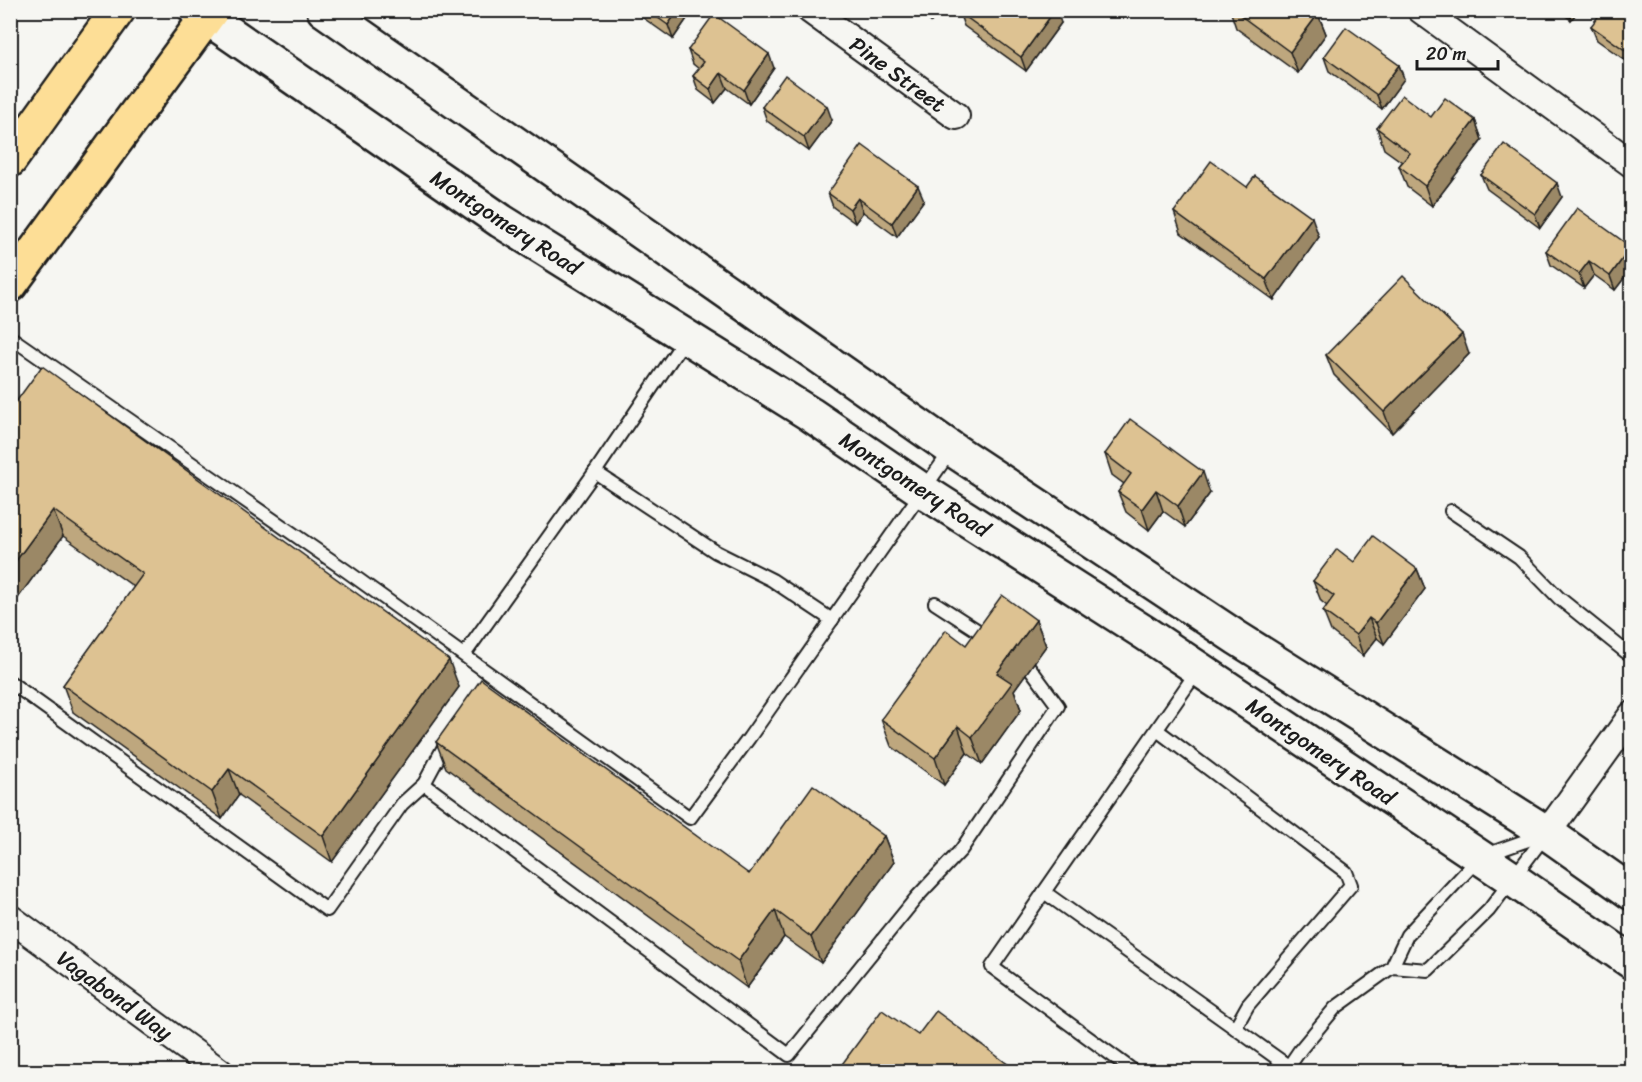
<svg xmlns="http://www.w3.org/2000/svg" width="1642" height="1082" viewBox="0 0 1642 1082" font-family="Sriracha,sans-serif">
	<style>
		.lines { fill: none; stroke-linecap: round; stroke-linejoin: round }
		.lane-casing { stroke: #1c1c1c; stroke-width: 16 }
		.street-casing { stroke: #1c1c1c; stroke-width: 30 }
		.secondary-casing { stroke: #1c1c1c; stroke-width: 38 }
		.primary-casing { stroke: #1c1c1c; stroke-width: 38 }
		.lane { stroke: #f6f6f2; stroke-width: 12 }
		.street { stroke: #f6f6f2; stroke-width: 26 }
		.secondary { stroke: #f6f6f2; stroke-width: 33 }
		.primary { stroke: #fdde96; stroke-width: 33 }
		.wall { fill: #bea77e; stroke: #1c1c1c; stroke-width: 1.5 }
		.shaded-wall { fill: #9b8866; stroke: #1c1c1c; stroke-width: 1.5 }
		.building { fill: #ddc292; stroke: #1c1c1c; stroke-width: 1.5 }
		.labels { text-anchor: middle; stroke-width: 5; stroke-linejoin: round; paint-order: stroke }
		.street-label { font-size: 22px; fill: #1c1c1c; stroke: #f6f6f2 }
	</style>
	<rect width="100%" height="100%" fill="#f6f6f2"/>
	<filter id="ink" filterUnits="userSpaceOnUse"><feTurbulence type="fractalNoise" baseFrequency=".0167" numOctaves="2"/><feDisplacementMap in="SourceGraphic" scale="12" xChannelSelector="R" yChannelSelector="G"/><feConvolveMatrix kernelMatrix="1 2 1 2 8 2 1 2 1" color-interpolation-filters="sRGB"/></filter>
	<g filter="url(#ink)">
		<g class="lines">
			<!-- lane casing -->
			<g class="lane-casing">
				<g id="lane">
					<polyline points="10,337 348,572 690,818 749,738 952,449"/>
					<polyline points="595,472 716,552 772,580 832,620"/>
					<polyline points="1451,511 1519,557 1559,598 1626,652 1632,653"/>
					<polyline points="935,603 989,638"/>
					<polyline points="464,655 595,472 685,339"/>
					<polyline points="10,682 327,910 402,804 424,784 447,741"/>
					<polyline points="1157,730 1346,872 1351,885 1248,1005 1235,1028 1288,1066"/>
					<polyline points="424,784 789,1055 917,897 961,850 1058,706 1030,668 1018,659"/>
					<polyline points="1044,892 1235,1028"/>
					<polyline points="1392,967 1428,970 1489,910 1547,833"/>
					<polyline points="1135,1072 992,967 1198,670"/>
					<polyline points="1285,1072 1300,1050 1335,1008 1392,967 1407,935 1480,857 1542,835"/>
				</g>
			</g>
			<!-- street casing -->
			<g class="street-casing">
				<g id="street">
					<polyline points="810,10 956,116"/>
					<polyline points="1421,10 1632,164"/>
					<polyline points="1547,833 1632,715"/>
					<polyline points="10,918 220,1072"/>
				</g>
			</g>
			<!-- secondary casing -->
			<g class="secondary-casing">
				<g id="secondary">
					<polyline points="196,10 501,221 810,414 923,491 1145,633 1511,878 1632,962"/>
					<polyline points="324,10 952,449 1237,638 1547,833 1632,893"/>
				</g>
			</g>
			<!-- primary casing -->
			<g class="primary-casing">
				<g id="primary">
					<polyline points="10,160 118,10"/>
					<polyline points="10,285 212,10"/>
				</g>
			</g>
			<!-- lane -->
			<use href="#lane" class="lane"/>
			<!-- street -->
			<use href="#street" class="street"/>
			<!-- secondary -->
			<use href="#secondary" class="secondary"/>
			<!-- primary -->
			<use href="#primary" class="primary"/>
		</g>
		<!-- wall -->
		<g class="wall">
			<polygon points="632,10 693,10 673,39"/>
			<polygon points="914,10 939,10 931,22"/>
			<polygon points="1230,10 1314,10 1318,14 1326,34 1298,73 1236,28"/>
			<polygon points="1558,10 1579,10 1571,20"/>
			<polygon points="1632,10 1632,65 1597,40 1591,26"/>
			<polygon points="959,12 1061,23 1026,71 964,26"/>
			<polygon points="688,50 774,68 749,104 727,88 715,103 698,90 693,76 699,69 693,64"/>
			<polygon points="1324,57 1399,65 1404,79 1382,109 1329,71"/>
			<polygon points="762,107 832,120 809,151 767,121"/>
			<polygon points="1475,120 1482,140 1432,206 1407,187 1399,166 1402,162 1384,149 1377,128"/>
			<polygon points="1481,175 1562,197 1540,228 1487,189"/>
			<polygon points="1247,187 1319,237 1274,300 1181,233 1174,212"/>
			<polygon points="828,193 924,200 897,237 863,212 855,223 833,207"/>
			<polygon points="1631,247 1632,268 1615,290 1594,275 1584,288 1551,265 1546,251"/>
			<polygon points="1632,298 1632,322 1625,307"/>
			<polygon points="1469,354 1392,433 1334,375 1326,355"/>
			<polygon points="10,410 459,687 332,862 239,795 222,819 73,712 63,685 134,587 63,536 10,609"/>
			<polygon points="1105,454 1210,493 1185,527 1163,511 1149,530 1126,512 1118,492 1124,484 1112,475"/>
			<polygon points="1354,562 1417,569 1425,589 1384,644 1377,638 1363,656 1331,631 1323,611 1327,606 1321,601 1313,581"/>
			<polygon points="1036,620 1046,646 1014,690 1021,710 982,764 967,753 944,785 891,746 881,719 966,645"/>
			<polygon points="436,742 749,874 884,836 894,862 821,963 784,937 747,988 446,768"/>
		</g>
		<!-- shaded-wall -->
		<g class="shaded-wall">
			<polygon points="678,10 693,10 673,39 668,25"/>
			<polygon points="926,10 939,10 931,22"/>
			<polygon points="1055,10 1057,10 1061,23 1026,71 1021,57"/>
			<polygon points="1568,10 1579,10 1571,20"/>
			<polygon points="1318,14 1326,34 1298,73 1290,52"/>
			<polygon points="769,54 774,68 749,104 744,90"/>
			<polygon points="1399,65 1404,79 1382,109 1377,95"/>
			<polygon points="721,73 727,88 715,103 710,89"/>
			<polygon points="827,106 832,120 809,151 804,137"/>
			<polygon points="1475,120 1482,140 1432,206 1425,186"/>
			<polygon points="1557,183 1562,197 1540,228 1535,214"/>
			<polygon points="918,186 924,200 897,237 892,223"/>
			<polygon points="858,198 863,212 855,223 850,209"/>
			<polygon points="1312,217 1319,237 1274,300 1266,279"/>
			<polygon points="1631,247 1632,268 1615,290 1610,276"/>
			<polygon points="1589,261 1594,275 1584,288 1579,274"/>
			<polygon points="1462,334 1469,354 1392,433 1384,412"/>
			<polygon points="1203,472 1210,493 1185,527 1178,506"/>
			<polygon points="1156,490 1163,511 1149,530 1142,509"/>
			<polygon points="53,510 63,536 10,609 10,569"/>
			<polygon points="1417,569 1425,589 1384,644 1376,623"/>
			<polygon points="1369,618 1377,638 1363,656 1356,635"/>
			<polygon points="1036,620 1046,646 1014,690 1021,710 982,764 972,737 997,673"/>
			<polygon points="449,660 459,687 332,862 323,836"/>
			<polygon points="958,726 967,753 944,785 935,758"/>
			<polygon points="229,769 239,795 222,819 212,792"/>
			<polygon points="884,836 894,862 821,963 811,937"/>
			<polygon points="775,910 784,937 747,988 738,961"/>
		</g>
		<!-- building -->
		<g class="building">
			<polygon points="647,10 678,10 668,25"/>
			<polygon points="960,10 1055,10 1021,57 959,12"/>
			<polygon points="1233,10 1314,10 1318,14 1290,52"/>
			<polygon points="1603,10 1632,10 1632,55 1591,26"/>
			<polygon points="714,14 769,54 744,90 721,73 710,89 693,76 704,62 688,50"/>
			<polygon points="1346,27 1399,65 1377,95 1324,57"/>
			<polygon points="785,75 827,106 804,137 762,107"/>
			<polygon points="1402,95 1431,117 1445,98 1475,120 1425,186 1399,166 1410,153 1377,128"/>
			<polygon points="1504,144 1557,183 1535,214 1481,175"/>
			<polygon points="862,145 918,186 892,223 858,198 850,209 828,193"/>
			<polygon points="1211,161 1247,187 1255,176 1312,217 1266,279 1174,212"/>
			<polygon points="1577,208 1631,247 1610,276 1589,261 1579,274 1546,251"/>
			<polygon points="1403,276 1462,334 1384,412 1326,355"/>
			<polygon points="1632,298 1632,311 1625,307"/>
			<polygon points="42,366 449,660 323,836 229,769 212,792 63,685 143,574 53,510 10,569 10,410"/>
			<polygon points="1130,419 1203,472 1178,506 1156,490 1142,509 1118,492 1131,474 1105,454"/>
			<polygon points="1373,536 1417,569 1376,623 1369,618 1356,635 1323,611 1334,596 1313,581 1337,549 1354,562"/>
			<polygon points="1002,595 1036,620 997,673 1012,683 972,737 958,726 935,758 881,719 946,630 966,645"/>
			<polygon points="481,679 749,874 813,785 884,836 811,937 775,910 738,961 436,742"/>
			<polygon points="882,1010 918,1035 936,1011 1017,1071 837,1071"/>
			<polygon points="1502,1065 1511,1071 1497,1071"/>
		</g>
	</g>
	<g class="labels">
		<!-- street labels -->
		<g class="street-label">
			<text transform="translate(898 74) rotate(36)" y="8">Pine Street</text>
			<text transform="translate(506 222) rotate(33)" y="8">Montgomery Road</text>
			<text transform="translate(915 484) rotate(33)" y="8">Montgomery Road</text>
			<text transform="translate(1321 751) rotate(34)" y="8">Montgomery Road</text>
			<text transform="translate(115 995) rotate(36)" y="8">Vagabond Way</text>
		</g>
	</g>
	<!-- margin -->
	<rect width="1642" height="1082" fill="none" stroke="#f6f6f2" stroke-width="36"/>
	<rect x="18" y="18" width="1606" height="1046" fill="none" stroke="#1c1c1c" stroke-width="2" filter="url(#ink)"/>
	<!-- scale -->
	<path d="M1417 60v9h81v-9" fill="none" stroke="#1c1c1c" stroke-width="3"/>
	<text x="1426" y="60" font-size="18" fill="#1c1c1c" stroke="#f6f6f2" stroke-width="4.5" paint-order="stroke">20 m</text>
</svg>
